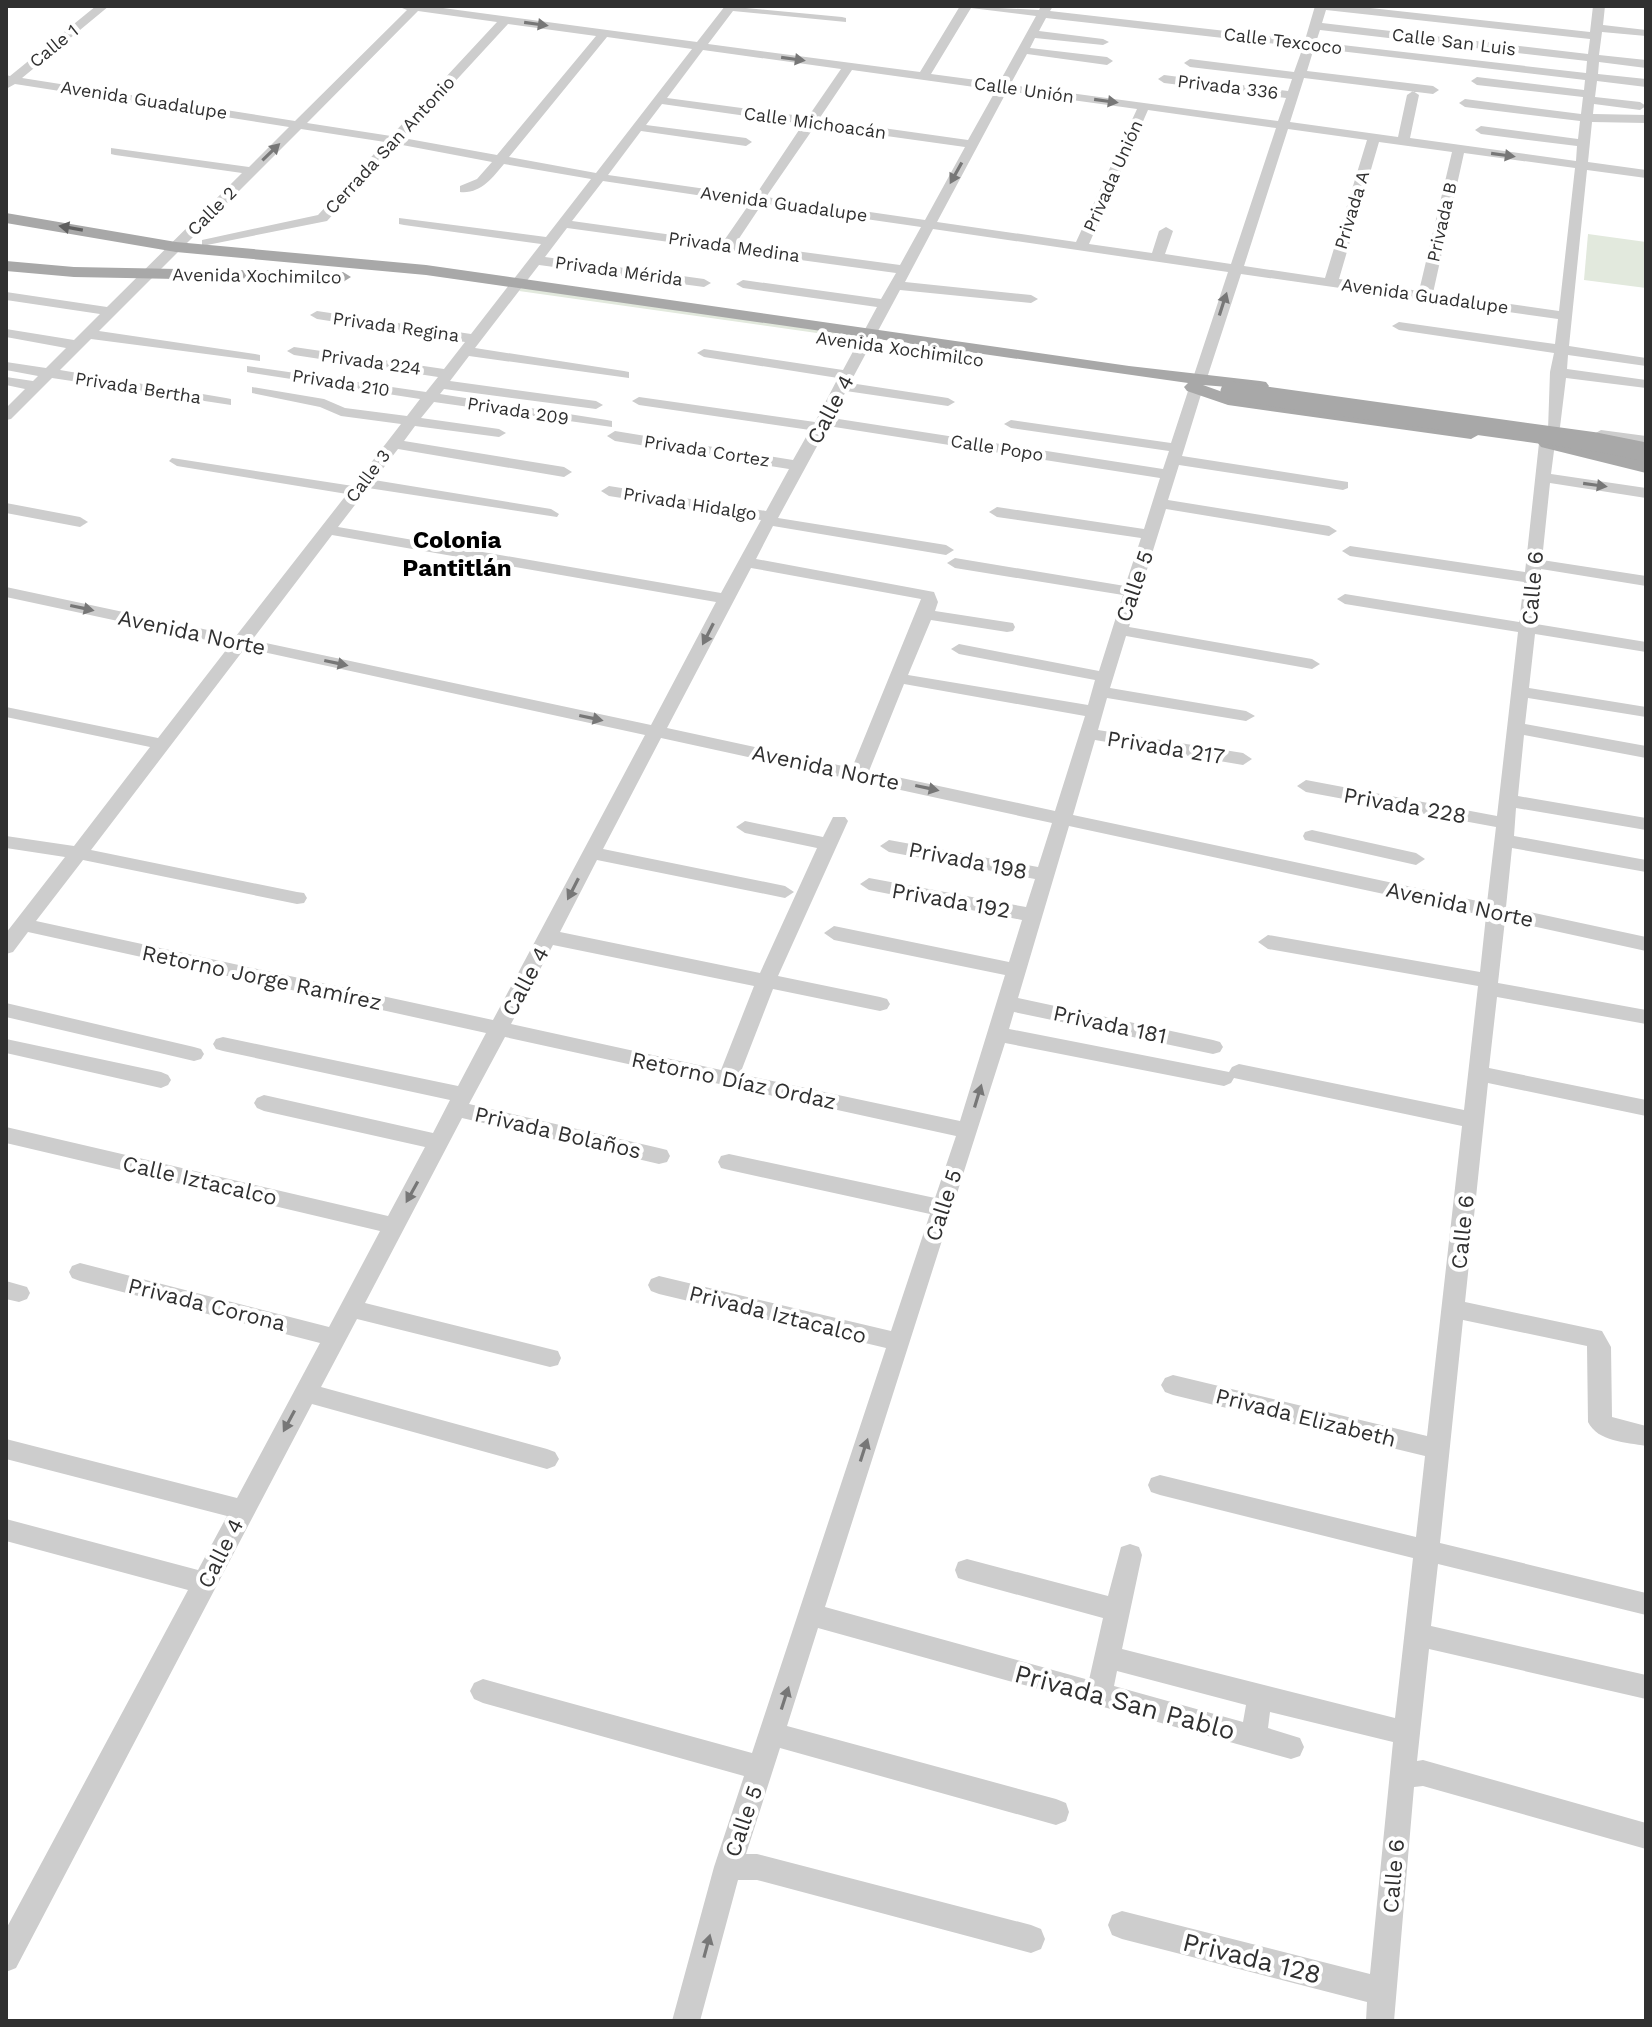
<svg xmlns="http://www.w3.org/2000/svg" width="1652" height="2027" viewBox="0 0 1652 2027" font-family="'Work Sans',sans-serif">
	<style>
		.green { fill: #e2e9dd }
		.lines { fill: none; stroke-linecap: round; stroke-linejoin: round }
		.minor { fill: #cdcdcd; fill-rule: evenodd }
		.major { fill: #a8a8a8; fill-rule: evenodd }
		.major-bridge { stroke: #a8a8a8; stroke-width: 19 }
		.oneway { fill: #777 }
		.oneway2 { fill: #606060 }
		.labels { text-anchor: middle; stroke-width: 8; stroke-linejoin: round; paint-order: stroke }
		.far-street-label { font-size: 18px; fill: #303030; stroke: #fff }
		.street-label { font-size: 22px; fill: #303030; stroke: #fff }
		.neighbourhood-label { font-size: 24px; font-weight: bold; fill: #000; stroke: #fff }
		.near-street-label { font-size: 26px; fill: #303030; stroke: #fff }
	</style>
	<rect width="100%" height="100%" fill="#fff"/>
	<!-- green -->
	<g class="green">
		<polygon points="1588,234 1646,242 1646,288 1584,280"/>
		<polygon points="524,284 856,332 852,338 519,291"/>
	</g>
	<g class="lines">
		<!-- minor -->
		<g class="minor">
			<path d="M96,6H109L22,78L295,121L407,10L397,6H428L697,42L725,6L842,17L846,18V22L733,11L708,44L920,72L960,6L1039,10L1041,6H1053L1050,11L1305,40L1315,6H1352L1590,32L1593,6H1605L1603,25L1646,30V36L1602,32L1599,55L1646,60V68L1599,62L1598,74L1646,79V87L1597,81L1595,97L1640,102L1646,106L1640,110L1594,104L1593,114L1646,115V123L1592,122L1588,162L1646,170V178L1587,170L1569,346L1646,358V366L1568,355L1567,369L1646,380V388L1566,378L1560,427L1558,430H1548L1550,372L1554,353L1399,330L1392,326L1399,322L1555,344L1558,319L1241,274L1207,378L1200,382L1193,378L1228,272L933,229L905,282L1031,295L1038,299L1031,303L900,290L850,383L948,398L955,402L948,406L846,391L832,418L1163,469L1169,451L1011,428L1004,424L1011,420L1171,443L1189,388L1196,384L1203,388L1182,456L1348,482V488L1343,490L1179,465L1168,500L1329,526L1337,531L1329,536L1166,509L1129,627L1312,659L1320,664L1312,669L1126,636L1110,688L1246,711L1255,716L1246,721L1107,698L1098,730L1243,753L1252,759L1243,765L1095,740L1073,815L1487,903L1496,827L1306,792L1297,786L1306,780L1497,816L1518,632L1345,604L1337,599L1345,594L1519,622L1524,582L1350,556L1342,551L1350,546L1525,572L1539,443L1547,438L1555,443L1551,474L1646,488V498L1550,483L1542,560L1646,576V586L1541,569L1536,624L1646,642V652L1535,634L1529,688L1646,707V717L1528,698L1525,724L1646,746V758L1524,735L1518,796L1646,818V830L1516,808L1514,836L1646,860V872L1512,848L1506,907L1646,937V951L1505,920L1498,983L1646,1010V1024L1497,997L1489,1068L1646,1100V1116L1488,1083L1465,1302L1602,1331L1611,1347L1612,1417L1646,1426V1446C1626,1442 1598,1442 1588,1422L1587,1346L1463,1320L1440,1543L1646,1593V1615L1438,1564L1431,1626L1646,1675V1699L1429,1649L1417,1761L1423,1760L1646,1823V1849L1423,1786L1414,1787L1394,2021H1366L1367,2002L1122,1939L1112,1935L1108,1925L1112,1915L1122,1911L1370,1974L1393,1742L1270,1712L1268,1728L1300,1738L1304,1747L1300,1756L1291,1759L818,1628L787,1726L1056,1799L1066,1803L1069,1812L1066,1821L1056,1825L780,1748L746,1854H757L1031,1925L1041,1929L1045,1939L1041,1949L1031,1953L757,1880H738L700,2021H672L714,1867L744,1776L483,1703L474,1699L470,1691L474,1683L483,1679L752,1753L886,1348L659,1294L651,1291L648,1285L651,1279L659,1276L891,1331L930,1214L729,1170L721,1168L718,1162L721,1156L729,1154L935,1198L956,1136L505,1037L469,1104L659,1148L667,1150L670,1156L667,1162L659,1164L462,1118L365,1303L550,1349L558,1351L561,1358L558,1365L550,1367L357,1319L321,1387L547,1449L555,1452L559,1459L555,1466L547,1469L312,1404L16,1968L6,1972V1929L188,1590L6,1541V1519L198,1570L227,1516L6,1459V1439L237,1498L320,1343L80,1281L72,1278L69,1272L72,1266L80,1263L329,1327L380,1231L6,1143V1127L388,1216L425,1147L264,1111L257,1108L254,1103L257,1098L264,1095L433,1133L450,1100L223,1051L216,1049L213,1044L216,1039L223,1037L458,1086L486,1033L28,932L13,952L6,954V933L65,857L6,848V836L74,846L150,747L6,717V707L158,738L230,645L6,597V587L236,636L347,494L177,466L169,461L172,458L353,486L401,424L341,416L320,407L252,393V387L324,399L345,408L407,416L420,399L252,373L247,372V366L426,392L438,377L294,355L287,351L294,347L444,369L465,342L317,319L310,315L317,311L471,334L541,244L404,225L399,224V218L546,237L591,179L504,164C492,178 481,194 460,192V186L477,179L492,162L397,144L327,221L202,246V240L318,215L385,142L301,129L99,331L255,354L260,355V361L91,339L60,370L226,398L231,399V405L52,378L11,419L6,420V408L25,389L6,385V377L33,381L38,376L6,370V362L46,368L66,348L6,337V329L74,340L100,314L6,300V292L107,307L242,173L115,155L111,154V148L249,167L289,127L15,84L6,89V75L10,76ZM971,8L1036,16L999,83L931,74ZM1326,10L1590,39L1588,54L1322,23ZM418,11L497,22L391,136L307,123ZM1046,18L1303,47L1294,72L1190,59L1184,63L1190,67L1292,79L1288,91L1164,75L1158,79L1164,83L1286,98L1278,121L1010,85L1027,54L1107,65L1113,61L1107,57L1030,48L1035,38L1103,45L1109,42L1103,39L1039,31ZM508,24L596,36L497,155L403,138ZM1320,30L1587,61L1586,73L1316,42ZM607,37L692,49L596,173L509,157ZM1314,48L1585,80L1584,90L1477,77L1471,81L1477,85L1583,97L1581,114L1465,99L1459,103L1465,107L1580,121L1578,139L1481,126L1475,130L1481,134L1577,146L1576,161L1410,138L1419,95L1413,91L1407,95L1398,137L1290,122L1304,78L1433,94L1439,90L1433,86L1307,71ZM703,50L841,69L808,117L667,98ZM852,70L996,90L968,140L819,119ZM1007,91L1137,109L1076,242L937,222ZM662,104L803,124L755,196L608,175L641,131L746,146L752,142L746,138L646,125ZM1148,110L1276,128L1231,264L1165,254L1173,231L1166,227L1159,231L1152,253L1089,244ZM815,126L965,147L925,220L766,197ZM1288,129L1367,140L1325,278L1244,266ZM1379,142L1452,152L1419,291L1339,279ZM1464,153L1575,168L1559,311L1433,293ZM603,181L750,203L723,242L572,221ZM762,204L921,227L900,265L736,243ZM567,228L896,273L881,299L743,280L736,284L743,288L877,307L843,370L704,349L697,353L704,357L838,378L815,422L639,397L632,401L639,405L810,430L793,460L615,431L607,436L615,441L789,469L766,511L609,486L601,491L609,496L761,520L721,593L338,527L368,488L557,517L559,514L551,509L374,480L398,449L564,477L572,472L564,467L404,441L415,426L499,437L506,433L499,429L421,418L434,402L612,427V421L607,420L440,394L444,389L596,409L603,405L596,401L450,381L469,356L629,378V372L624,371L475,348L539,265L704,287L711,283L704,279L545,257ZM828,426L1160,478L1144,529L997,507L989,512L997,517L1141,538L1125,586L955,558L947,563L955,568L1123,595L1099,671L959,644L951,649L959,654L1095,680L1088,705L908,675L931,620L1007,632L1013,631L1015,627L1013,623L935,611L938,602L934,592L756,559L773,526L946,555L954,550L946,545L778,518ZM332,535L716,602L651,725L252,640ZM751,568L921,599L852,768L667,728ZM245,648L645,735L493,1020L36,921L83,860L297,904L304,903L307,898L304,893L297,892L91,850ZM904,684L1085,716L1055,811L869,771ZM661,738L1052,823L1038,867L889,840L880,846L889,852L1035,879L1026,907L869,878L860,884L869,890L1022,920L1009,962L834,926L824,933L834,940L1005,975L960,1121L740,1074L773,989L880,1011L887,1009L890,1004L887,999L880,997L778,976L848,821L845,817H833L823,837L745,821L736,827L745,833L817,848L760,973L560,932L597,860L785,898L794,892L785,886L603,849ZM1069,826L1486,916L1480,972L1268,935L1258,942L1268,949L1478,986L1464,1110L1239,1064L1232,1067L1229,1072L1009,1029L1014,1012L1213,1054L1220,1052L1223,1047L1220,1042L1213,1040L1018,998ZM553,945L754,986L721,1070L511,1024ZM1005,1043L1224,1086L1231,1083L1234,1078L1462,1126L1427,1436L1173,1375L1165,1378L1161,1385L1165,1392L1173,1395L1425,1456L1416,1537L1160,1475L1151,1478L1148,1485L1151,1492L1160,1495L1413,1558L1395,1718L1122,1649L1142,1555L1139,1547L1130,1544L1121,1547L1108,1596L967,1559L958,1562L955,1570L958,1578L967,1581L1103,1618L1089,1680L825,1607ZM1117,1671L1246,1705L1243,1722L1114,1686Z"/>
			<polygon points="1601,430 1646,436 1646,446 1596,437 1594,434"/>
			<polygon points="6,503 80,517 88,522 80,527 6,513"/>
			<polygon points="1312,830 1416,853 1425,859 1416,865 1305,840 1303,836 1305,832"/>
			<polygon points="6,1003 194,1047 201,1049 204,1054 201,1059 194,1061 6,1017"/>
			<polygon points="6,1039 161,1072 168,1075 171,1080 168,1085 161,1088 6,1053"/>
			<polygon points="6,1281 27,1287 30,1293 27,1299 19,1302 6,1299"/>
		</g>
		<!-- major -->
		<g class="major">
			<polygon points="6,213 176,242 426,265 1129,366 1260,381 1266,382 1269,386 1266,390 1203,385 1231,395 1471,429 1480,434 1471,439 1228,405 1187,391 1184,387 1188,383 426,275 176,252 6,223"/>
			<polygon points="6,261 74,267 343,272 351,277 343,282 74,277 6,271"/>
			<polygon points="1547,438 1646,461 1646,473 1541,447 1538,443"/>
		</g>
		<!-- major-bridge -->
		<polyline class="major-bridge" points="1230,391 1596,442 1646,452"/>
	</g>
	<!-- one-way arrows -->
	<defs><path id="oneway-solid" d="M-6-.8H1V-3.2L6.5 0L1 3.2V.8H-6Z" transform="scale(2)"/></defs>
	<g class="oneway">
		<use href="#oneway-solid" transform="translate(536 24) rotate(8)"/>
		<use href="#oneway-solid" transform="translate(793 59) rotate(8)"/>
		<use href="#oneway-solid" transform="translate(1106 101) rotate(8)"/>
		<use href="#oneway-solid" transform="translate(271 152) rotate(-44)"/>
		<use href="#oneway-solid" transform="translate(1503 155) rotate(8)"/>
		<use href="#oneway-solid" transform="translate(956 173) rotate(119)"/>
		<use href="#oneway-solid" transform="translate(1223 304) rotate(-72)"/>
		<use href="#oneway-solid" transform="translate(1595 485) rotate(8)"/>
		<use href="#oneway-solid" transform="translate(82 608) rotate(12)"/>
		<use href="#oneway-solid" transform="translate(708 634) rotate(117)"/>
		<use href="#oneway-solid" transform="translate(336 663) rotate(12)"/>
		<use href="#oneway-solid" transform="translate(591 718) rotate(12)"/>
		<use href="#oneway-solid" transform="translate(927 788) rotate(12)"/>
		<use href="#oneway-solid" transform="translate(573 889) rotate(117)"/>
		<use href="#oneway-solid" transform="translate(978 1096) rotate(-73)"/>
		<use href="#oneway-solid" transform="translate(412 1192) rotate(119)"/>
		<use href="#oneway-solid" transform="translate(289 1421) rotate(118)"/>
		<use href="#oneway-solid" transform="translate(864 1450) rotate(-72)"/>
		<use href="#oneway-solid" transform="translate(785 1698) rotate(-72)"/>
		<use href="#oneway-solid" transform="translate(707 1946) rotate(-75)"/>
	</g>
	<use class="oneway2" href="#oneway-solid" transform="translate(71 228) rotate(-170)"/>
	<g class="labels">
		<!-- far-street labels -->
		<g class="far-street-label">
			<text transform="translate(1283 41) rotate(7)" y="6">Calle Texcoco</text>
			<text transform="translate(1454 42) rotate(7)" y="6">Calle San Luis</text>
			<text transform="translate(54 46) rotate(-39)" y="6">Calle 1</text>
			<text transform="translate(1228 87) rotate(7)" y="6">Privada 336</text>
			<text transform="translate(1024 90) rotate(8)" y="6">Calle Unión</text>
			<text transform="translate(144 100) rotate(9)" y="6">Avenida Guadalupe</text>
			<text transform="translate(815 123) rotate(8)" y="6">Calle Michoacán</text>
			<text transform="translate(390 145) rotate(-47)" y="6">Cerrada San Antonio</text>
			<text transform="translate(1113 176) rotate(-66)" y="6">Privada Unión</text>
			<text transform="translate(784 204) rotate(8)" y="6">Avenida Guadalupe</text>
			<text transform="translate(1352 210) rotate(-73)" y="6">Privada A</text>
			<text transform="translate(212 211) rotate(-45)" y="6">Calle 2</text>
			<text transform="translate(1442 222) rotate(-77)" y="6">Privada B</text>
			<text transform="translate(734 247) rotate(8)" y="6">Privada Medina</text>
			<text transform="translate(619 271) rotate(8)" y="6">Privada Mérida</text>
			<text transform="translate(257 276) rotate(1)" y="6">Avenida Xochimilco</text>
			<text transform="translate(1425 296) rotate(8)" y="6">Avenida Guadalupe</text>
			<text transform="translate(396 327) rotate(8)" y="6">Privada Regina</text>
			<text transform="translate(900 349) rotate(8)" y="6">Avenida Xochimilco</text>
			<text transform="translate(371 362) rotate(8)" y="6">Privada 224</text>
			<text transform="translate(341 383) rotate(9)" y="6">Privada 210</text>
			<text transform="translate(138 388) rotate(9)" y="6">Privada Bertha</text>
			<text transform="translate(518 411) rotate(9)" y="6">Privada 209</text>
			<text transform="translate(997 448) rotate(9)" y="6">Calle Popo</text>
			<text transform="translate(707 451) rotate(9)" y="6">Privada Cortez</text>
			<text transform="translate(368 476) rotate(-53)" y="6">Calle 3</text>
			<text transform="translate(690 504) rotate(9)" y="6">Privada Hidalgo</text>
		</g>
		<!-- street labels -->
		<g class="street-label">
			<text transform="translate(830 409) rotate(-62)" y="8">Calle 4</text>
			<text transform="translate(1134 586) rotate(-71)" y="8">Calle 5</text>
			<text transform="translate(1532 588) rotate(-85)" y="8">Calle 6</text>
			<text transform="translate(192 632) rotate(12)" y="8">Avenida Norte</text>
			<text transform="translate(1166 747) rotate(9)" y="8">Privada 217</text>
			<text transform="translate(826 767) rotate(12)" y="8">Avenida Norte</text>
			<text transform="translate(1405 805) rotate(10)" y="8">Privada 228</text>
			<text transform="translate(968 860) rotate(11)" y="8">Privada 198</text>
			<text transform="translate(951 900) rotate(10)" y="8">Privada 192</text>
			<text transform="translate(1460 904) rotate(12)" y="8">Avenida Norte</text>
			<text transform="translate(262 977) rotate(12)" y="8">Retorno Jorge Ramírez</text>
			<text transform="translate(525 981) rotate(-62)" y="8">Calle 4</text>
			<text transform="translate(1110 1024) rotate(12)" y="8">Privada 181</text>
			<text transform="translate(734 1080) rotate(12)" y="8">Retorno Díaz Ordaz</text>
			<text transform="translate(558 1132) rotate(13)" y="8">Privada Bolaños</text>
			<text transform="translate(200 1180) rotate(13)" y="8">Calle Iztacalco</text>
			<text transform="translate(943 1205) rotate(-72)" y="8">Calle 5</text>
			<text transform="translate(1462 1232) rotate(-84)" y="8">Calle 6</text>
			<text transform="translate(207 1304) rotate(14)" y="8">Privada Corona</text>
			<text transform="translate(778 1314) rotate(14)" y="8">Privada Iztacalco</text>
			<text transform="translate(1306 1417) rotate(14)" y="8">Privada Elizabeth</text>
			<text transform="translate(220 1553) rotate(-63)" y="8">Calle 4</text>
			<text transform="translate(743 1821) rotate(-71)" y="8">Calle 5</text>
			<text transform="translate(1393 1876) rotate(-85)" y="8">Calle 6</text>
		</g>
		<!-- neighbourhood labels -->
		<g class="neighbourhood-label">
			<text x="457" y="548">Colonia<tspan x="457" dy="28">Pantitlán</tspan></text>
		</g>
		<!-- near-street labels -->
		<g class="near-street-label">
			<text transform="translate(1125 1702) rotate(15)" y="9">Privada San Pablo</text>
			<text transform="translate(1252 1958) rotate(14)" y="9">Privada 128</text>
		</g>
	</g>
	<!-- border -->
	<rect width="1652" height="2027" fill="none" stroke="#303030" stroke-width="16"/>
</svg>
